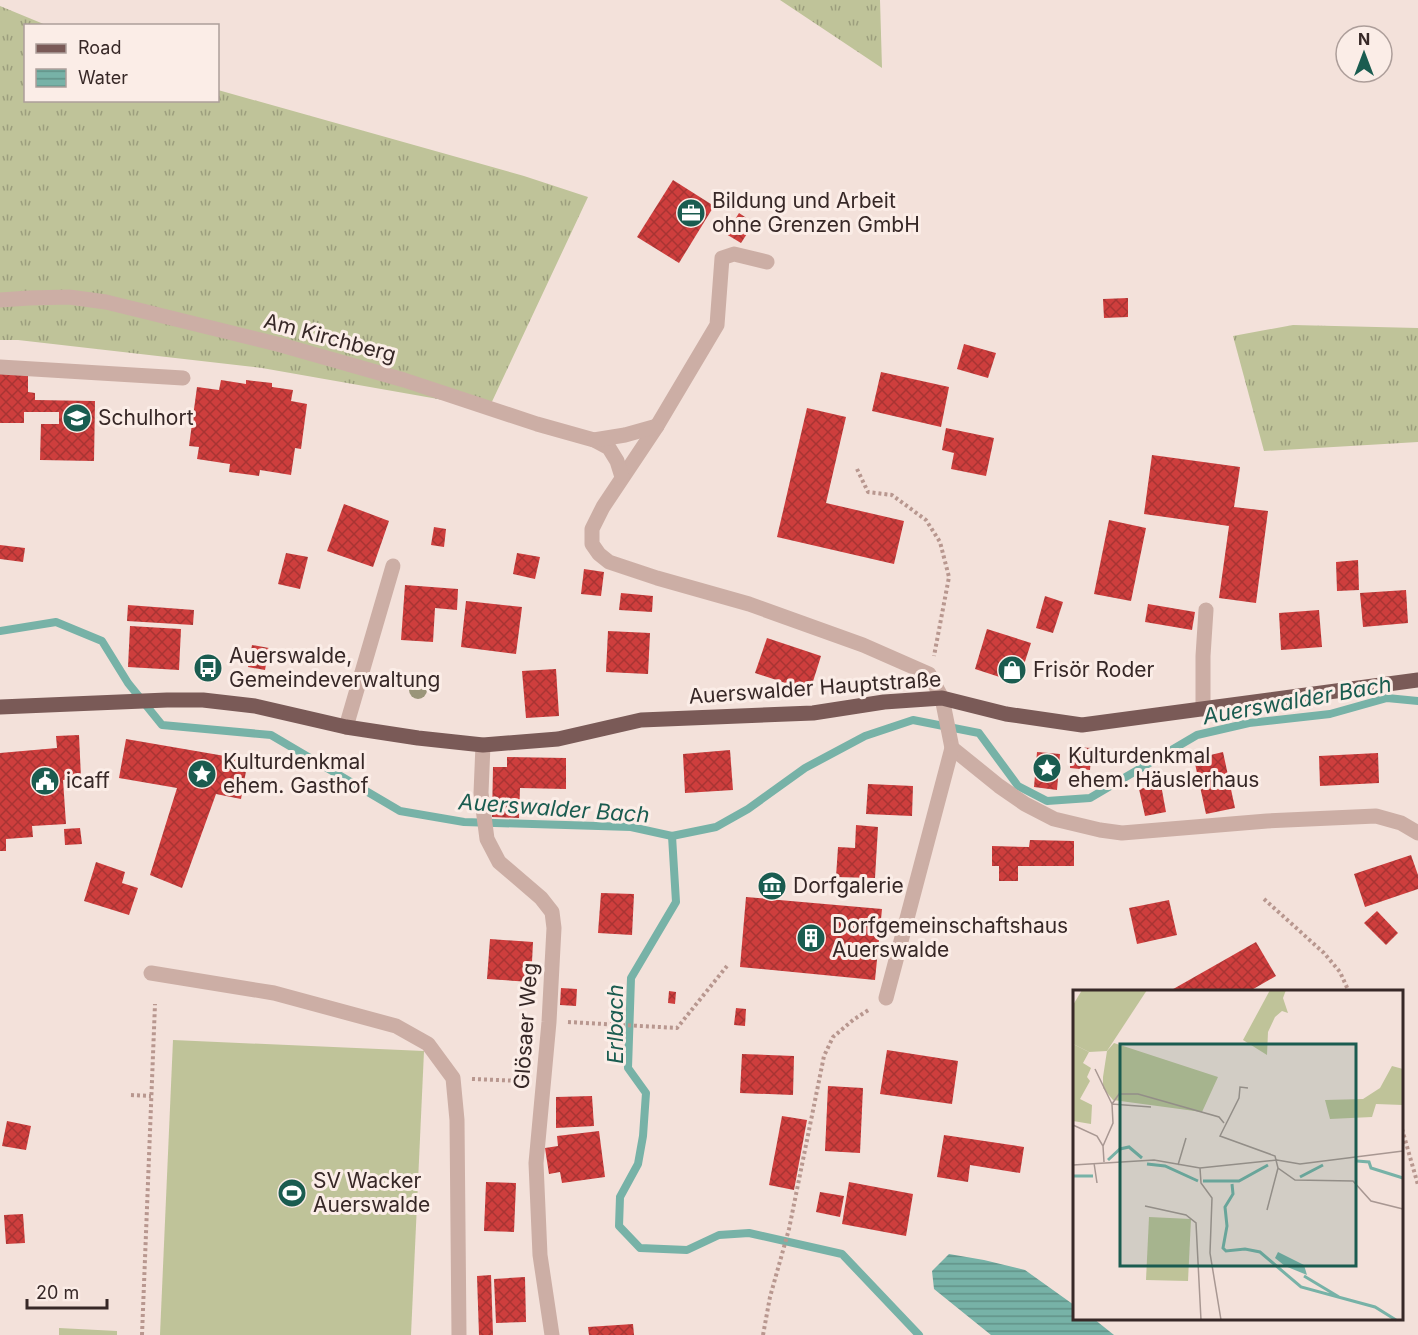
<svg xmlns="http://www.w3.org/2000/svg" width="1418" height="1335" viewBox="0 0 1418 1335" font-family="Inter,sans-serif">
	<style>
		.grass { fill: url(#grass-tufts) }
		.pitch { fill: #bfc399 }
		.water { fill: url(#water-rules) }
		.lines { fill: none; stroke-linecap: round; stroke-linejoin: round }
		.stream { stroke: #77b2a7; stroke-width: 8 }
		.building { fill: url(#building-cross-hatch) }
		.path { stroke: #b8978f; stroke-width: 4; stroke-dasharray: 3 3; stroke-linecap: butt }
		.minor { stroke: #ccaea5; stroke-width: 15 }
		.major { stroke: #7a5a57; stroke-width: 15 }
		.tree { fill: #9a9579 }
		.labels { text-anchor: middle; stroke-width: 6; stroke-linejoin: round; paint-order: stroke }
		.poi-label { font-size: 21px; fill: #372827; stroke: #fbede7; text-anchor: start }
		.street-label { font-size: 21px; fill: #372827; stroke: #fbede7 }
		.water-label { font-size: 22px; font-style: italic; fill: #1a5c50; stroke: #fbede7 }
		.inset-river { fill: none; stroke: #77b2a7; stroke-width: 3 }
		.inset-road { fill: none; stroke: #a89792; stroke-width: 1.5 }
		.view { fill: #1a5c50; fill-opacity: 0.15; stroke: #1a5c50; stroke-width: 3 }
		.inset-edge { fill: none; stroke: #372827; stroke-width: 3 }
	</style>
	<defs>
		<pattern id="grass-tufts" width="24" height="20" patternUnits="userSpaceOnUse" patternTransform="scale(1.5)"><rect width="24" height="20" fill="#bfc399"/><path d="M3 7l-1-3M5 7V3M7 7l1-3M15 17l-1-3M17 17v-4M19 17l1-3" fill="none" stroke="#9c9e7d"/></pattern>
		<pattern id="water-rules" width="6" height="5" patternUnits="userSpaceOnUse" patternTransform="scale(1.5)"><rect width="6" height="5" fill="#77b2a7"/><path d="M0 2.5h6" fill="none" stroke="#629188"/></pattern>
		<pattern id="building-cross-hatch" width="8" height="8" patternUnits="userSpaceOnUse" patternTransform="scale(1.5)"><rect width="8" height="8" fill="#ce3e3d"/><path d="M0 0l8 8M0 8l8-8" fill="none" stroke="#a83433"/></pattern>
	</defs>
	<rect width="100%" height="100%" fill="#f3e1da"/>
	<!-- grass -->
	<g class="grass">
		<polygon points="780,0 880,0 882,68"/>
		<polygon points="0,6 46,25 26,26 26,100 218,100 218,90 524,176 588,197 489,408 262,368 18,340 0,340"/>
		<polygon points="1293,325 1418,328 1418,442 1264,451 1233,336"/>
	</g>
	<!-- pitch -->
	<g class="pitch">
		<polygon points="173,1040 424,1051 411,1335 160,1335"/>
		<polygon points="59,1328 117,1331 117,1335 59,1335"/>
	</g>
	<!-- water -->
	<polygon class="water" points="949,1254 984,1260 1025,1270 1074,1305 1074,1318 1094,1319 1114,1335 991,1335 934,1289 932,1271"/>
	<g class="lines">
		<!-- stream -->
		<g class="stream">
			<polyline points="0,631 56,622 102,641 128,683 162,725 271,735 400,811 464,822 631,827 672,836 716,827 748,809 805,768 865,736 913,720 979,733 1018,786 1047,801 1090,798 1197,735 1249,723 1330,714 1387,698 1418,701"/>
			<polyline points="672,836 676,902 631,978 628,1068 646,1093 643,1136 638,1164 620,1197 619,1226 640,1248 687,1250 719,1235 749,1233 842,1254 919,1335"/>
		</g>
	</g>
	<!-- building -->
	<g class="building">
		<polygon points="673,180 714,206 679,263 637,237"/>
		<polygon points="739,213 754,223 741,243 726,234"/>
		<polygon points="1128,298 1128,317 1104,318 1103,299"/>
		<polygon points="964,344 996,353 988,378 957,369"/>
		<polygon points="881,372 949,387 941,427 872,411"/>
		<polygon points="0,374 28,374 28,392 35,393 35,400 95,401 94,461 40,460 41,424 59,424 59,412 24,412 24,423 0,423"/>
		<polygon points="221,380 246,384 246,380 272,383 272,387 293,390 291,401 307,404 301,449 295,448 291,475 260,470 259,476 229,472 230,464 197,459 199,447 189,446 197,387 219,390"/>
		<polygon points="807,408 846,417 826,503 904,521 894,564 777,537"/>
		<polygon points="946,428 994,438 986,476 951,469 954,453 942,450"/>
		<polygon points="1152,455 1240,467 1234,507 1268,511 1256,603 1219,598 1229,526 1144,514"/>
		<polygon points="344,504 389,521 373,567 327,551"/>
		<polygon points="1109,520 1146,528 1131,601 1094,594"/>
		<polygon points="434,527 446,529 444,547 431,545"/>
		<polygon points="0,545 25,548 23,562 0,559"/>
		<polygon points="286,553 308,557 300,589 278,584"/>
		<polygon points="517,553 540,557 535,579 513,574"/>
		<polygon points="1358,560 1359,590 1337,591 1336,562"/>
		<polygon points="584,569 604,572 601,596 581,594"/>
		<polygon points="405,585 458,589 457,610 435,608 433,642 401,640"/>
		<polygon points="1406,590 1408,623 1363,627 1360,593"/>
		<polygon points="621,593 653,596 652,612 619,610"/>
		<polygon points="1045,596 1063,602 1053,633 1036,628"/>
		<polygon points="466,601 522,607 516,654 461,647"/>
		<polygon points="1148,604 1195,612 1192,630 1145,622"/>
		<polygon points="128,605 194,610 193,625 127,621"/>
		<polygon points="1319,610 1322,647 1281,650 1279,613"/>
		<polygon points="130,626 181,629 179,670 128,667"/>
		<polygon points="987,629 1031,643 1018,683 975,669"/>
		<polygon points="608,631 650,633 648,674 606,672"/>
		<polygon points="767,638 821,656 810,691 755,673"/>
		<polygon points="252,645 269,648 265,670 248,667"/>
		<polygon points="556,669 559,716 526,718 522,671"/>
		<polygon points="79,735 81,778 63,780 66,824 32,826 33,837 6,839 6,851 0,851 0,753 57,748 56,736"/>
		<polygon points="126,739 248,760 241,799 216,794 182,888 150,875 177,788 119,778"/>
		<polygon points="1072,747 1092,748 1090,770 1070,768"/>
		<polygon points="730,750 733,790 685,793 683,754"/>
		<polygon points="1037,752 1060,754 1057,790 1034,787"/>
		<polygon points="1223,752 1235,808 1206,814 1194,759"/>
		<polygon points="1378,753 1379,783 1320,786 1319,756"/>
		<polygon points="507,757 566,758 566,789 520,788 519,818 492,817 493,767 507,767"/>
		<polygon points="868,784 913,786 912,816 866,814"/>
		<polygon points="1161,785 1166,812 1145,816 1139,789"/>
		<polygon points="856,825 878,827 875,878 836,877 838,847 855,848"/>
		<polygon points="80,828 82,844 65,845 64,829"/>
		<polygon points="1030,840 1074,841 1074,866 1018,866 1018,881 999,881 999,866 992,866 992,846 1029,847"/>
		<polygon points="1411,855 1418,875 1418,889 1365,907 1354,874"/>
		<polygon points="96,862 125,872 122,883 138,888 129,915 84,901"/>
		<polygon points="601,893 634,894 632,935 598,933"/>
		<polygon points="746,897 882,909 875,980 740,967"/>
		<polygon points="1169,900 1177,935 1137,944 1129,908"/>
		<polygon points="1377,911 1398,933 1386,945 1364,923"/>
		<polygon points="490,939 533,942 531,982 487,979"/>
		<polygon points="1256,942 1276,976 1248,992 1168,992"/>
		<polygon points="561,988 577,989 576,1006 560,1005"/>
		<polygon points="669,991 676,992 675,1004 668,1003"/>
		<polygon points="736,1008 746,1009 745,1026 734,1025"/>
		<polygon points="887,1050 958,1061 952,1104 880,1094"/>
		<polygon points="742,1054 794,1056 793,1095 740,1093"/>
		<polygon points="828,1086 863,1088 860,1153 825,1151"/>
		<polygon points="592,1096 594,1126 556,1128 556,1097"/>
		<polygon points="782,1116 807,1120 794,1190 769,1185"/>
		<polygon points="7,1121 31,1126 26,1150 2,1146"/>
		<polygon points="599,1131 605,1177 562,1183 560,1172 549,1174 545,1148 558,1146 557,1136"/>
		<polygon points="944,1135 1024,1147 1020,1173 970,1165 968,1182 937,1177"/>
		<polygon points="486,1182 516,1183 514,1232 484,1231"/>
		<polygon points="849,1182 913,1194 906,1236 842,1224"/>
		<polygon points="820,1192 844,1196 840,1217 816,1212"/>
		<polygon points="23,1214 25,1243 6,1244 4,1215"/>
		<polygon points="491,1275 493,1335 479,1335 477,1276"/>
		<polygon points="525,1277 526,1322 496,1323 494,1279"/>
		<polygon points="633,1324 634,1335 589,1335 588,1327"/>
	</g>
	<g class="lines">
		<!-- path -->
		<g class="path">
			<polyline points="857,469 868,492 892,495 926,520 940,542 949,577 934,656"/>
			<polyline points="1264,899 1324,953 1340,972 1349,992"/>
			<polyline points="568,1022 677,1028 727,966"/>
			<polyline points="472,1079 524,1081"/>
			<polyline points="131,1095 151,1096"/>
			<polyline points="1402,1129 1418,1185"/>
			<polyline points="142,1335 155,1004"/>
			<polyline points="763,1335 770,1297 789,1229 824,1056 833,1037 853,1020 870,1009"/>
		</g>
		<!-- minor -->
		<g class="minor">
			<polyline points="767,262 734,254 722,258 717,325 657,426 603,507 592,529 592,544 599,554 609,562 657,578 749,604 863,645 929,674 942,698 952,748 999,786 1025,804 1054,819 1100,830 1122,833 1267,821 1376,816 1401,823 1418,833"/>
			<polyline points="0,300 29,298 69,297 106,302 281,345 404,380 537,424 594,440 609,448 617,461 622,477"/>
			<polyline points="0,367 183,378"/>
			<polyline points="594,440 625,435 657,426"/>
			<polyline points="1203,709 1203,656 1206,610"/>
			<polyline points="346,727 393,566"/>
			<polyline points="483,745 481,793 487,839 499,862 541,898 552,912 554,928 549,1022 536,1163 540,1255 552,1335"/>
			<polyline points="151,973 274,993 396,1026 428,1044 453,1078 457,1120 459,1335"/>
			<polyline points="886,998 952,748"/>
		</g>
		<!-- major -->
		<polyline class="major" points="0,707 167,700 203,700 255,706 346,727 418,738 483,745 558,739 641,720 813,713 884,702 942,698 1006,714 1082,725 1418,680"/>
	</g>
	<!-- trees -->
	<circle class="tree" cx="418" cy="690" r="9"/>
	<!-- icons -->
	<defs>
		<g id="office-disc" transform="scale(1.5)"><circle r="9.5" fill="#1a5c50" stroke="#fbede7"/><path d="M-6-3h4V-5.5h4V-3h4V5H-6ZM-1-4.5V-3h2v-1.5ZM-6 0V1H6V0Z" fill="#fff"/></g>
		<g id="school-disc" transform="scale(1.5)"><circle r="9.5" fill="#1a5c50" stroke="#fbede7"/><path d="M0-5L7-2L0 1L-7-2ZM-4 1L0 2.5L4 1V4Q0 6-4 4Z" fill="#fff"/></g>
		<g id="bus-disc" transform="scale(1.5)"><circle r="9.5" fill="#1a5c50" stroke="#fbede7"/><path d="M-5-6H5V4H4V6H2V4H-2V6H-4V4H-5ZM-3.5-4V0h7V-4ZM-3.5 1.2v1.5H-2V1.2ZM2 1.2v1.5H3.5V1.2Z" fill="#fff"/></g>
		<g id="shop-disc" transform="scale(1.5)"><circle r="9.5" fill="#1a5c50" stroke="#fbede7"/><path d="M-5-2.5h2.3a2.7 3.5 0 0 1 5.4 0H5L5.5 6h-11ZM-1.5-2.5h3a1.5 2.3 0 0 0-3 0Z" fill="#fff"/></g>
		<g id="sight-disc" transform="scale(1.5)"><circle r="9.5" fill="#1a5c50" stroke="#fbede7"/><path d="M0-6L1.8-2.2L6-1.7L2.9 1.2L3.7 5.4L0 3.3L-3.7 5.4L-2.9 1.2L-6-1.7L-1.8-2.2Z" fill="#fff"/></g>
		<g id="civic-disc" transform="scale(1.5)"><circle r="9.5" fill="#1a5c50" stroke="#fbede7"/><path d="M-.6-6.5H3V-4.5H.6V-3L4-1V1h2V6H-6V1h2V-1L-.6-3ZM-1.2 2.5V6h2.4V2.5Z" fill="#fff"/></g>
		<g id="museum-disc" transform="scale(1.5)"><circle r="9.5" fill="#1a5c50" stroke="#fbede7"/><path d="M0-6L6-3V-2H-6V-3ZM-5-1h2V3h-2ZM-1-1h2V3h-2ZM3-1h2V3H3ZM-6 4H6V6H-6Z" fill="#fff"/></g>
		<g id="building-disc" transform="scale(1.5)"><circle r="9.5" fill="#1a5c50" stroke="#fbede7"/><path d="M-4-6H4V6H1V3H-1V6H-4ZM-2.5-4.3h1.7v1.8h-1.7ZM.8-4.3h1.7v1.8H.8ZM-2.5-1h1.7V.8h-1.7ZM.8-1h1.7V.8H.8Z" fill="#fff"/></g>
		<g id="stadium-disc" transform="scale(1.5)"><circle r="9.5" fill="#1a5c50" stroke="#fbede7"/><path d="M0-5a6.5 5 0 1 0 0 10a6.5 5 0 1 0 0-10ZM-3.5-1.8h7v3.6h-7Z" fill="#fff"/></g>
	</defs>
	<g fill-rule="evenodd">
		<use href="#office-disc" x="691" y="213"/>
		<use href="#school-disc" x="77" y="418"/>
		<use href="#bus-disc" x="208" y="668"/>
		<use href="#shop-disc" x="1012" y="670"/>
		<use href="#sight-disc" x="1047" y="768"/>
		<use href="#sight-disc" x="202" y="774"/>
		<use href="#civic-disc" x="45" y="781"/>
		<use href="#museum-disc" x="772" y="886"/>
		<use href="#building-disc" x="811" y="938"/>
		<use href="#stadium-disc" x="292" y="1193"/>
	</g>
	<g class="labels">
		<!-- poi labels -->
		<g class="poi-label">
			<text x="712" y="208">Bildung und Arbeit<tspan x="712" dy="24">ohne Grenzen GmbH</tspan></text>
			<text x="98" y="425">Schulhort</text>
			<text x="229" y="663">Auerswalde,<tspan x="229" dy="24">Gemeindeverwaltung</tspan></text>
			<text x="1033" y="677">Frisör Roder</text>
			<text x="1068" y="763">Kulturdenkmal<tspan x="1068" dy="24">ehem. Häuslerhaus</tspan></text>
			<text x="223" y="769">Kulturdenkmal<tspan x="223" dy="24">ehem. Gasthof</tspan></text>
			<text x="66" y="788">icaff</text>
			<text x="793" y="893">Dorfgalerie</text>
			<text x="832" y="933">Dorfgemeinschaftshaus<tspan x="832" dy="24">Auerswalde</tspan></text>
			<text x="313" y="1188">SV Wacker<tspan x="313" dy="24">Auerswalde</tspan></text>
		</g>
		<!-- street labels -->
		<g class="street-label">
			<text transform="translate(330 338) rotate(15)" y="7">Am Kirchberg</text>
			<text transform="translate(815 688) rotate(-4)" y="7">Auerswalder Hauptstraße</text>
			<text transform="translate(526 1026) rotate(-86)" y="7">Glösaer Weg</text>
		</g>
		<!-- water labels -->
		<g class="water-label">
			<text transform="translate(1297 700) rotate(-10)" y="8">Auerswalder Bach</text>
			<text transform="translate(554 808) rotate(4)" y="8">Auerswalder Bach</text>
			<text transform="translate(615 1024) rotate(-90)" y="8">Erlbach</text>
		</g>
	</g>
	<!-- overview -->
	<g transform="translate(1073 990)">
		<rect width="330" height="330" fill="#f3e1da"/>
		<path d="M197,0H213L210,8L215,23L209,21L202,27L195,42L194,65L170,50ZM41,53L145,87L129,122L40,110L30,98V87L34,61ZM319,76L330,79V115L303,114L299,127L257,129L252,110L290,109L307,98Z" fill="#bfc399"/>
		<path d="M9,0H74L34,61L16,62L0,54V15Z" fill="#bfc399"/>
		<path d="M0,54L16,62L10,73L18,78L14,87L17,91L7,109L19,115L18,134L0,131Z" fill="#bfc399"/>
		<path d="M76,227L118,229L115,291L73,290Z" fill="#bfc399"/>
		<path d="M205,262L231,275L234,285L212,276L202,268Z" fill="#77b2a7"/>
		<path class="inset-river" d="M35,170L47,159L56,157L69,168M284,171L296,172L298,178L330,188M74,174L92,176L125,191M0,186H20M227,187L250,175M130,191H166L195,175M159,194L160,204L152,217L154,236L150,258L153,261L172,259L187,262L228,297L302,317L323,330M231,286L266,307"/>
		<path class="inset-road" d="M22,79L39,114M175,98L167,97L166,108L147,146L202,166L205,178L222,190L280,191L298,211L330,219M39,114L46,104H65L146,127L151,133M0,135L24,146L30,156L31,172M30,156L40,133L39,114L78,117M21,173L24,193M0,175L81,170L127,178L204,170L227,174L330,161M105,175L113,148M127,178L128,193L139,208L137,263L148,330M72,216L113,225L123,233L128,330M194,220L205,178"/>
		<path class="view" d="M47,54H283V276H47Z"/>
		<rect width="330" height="330" class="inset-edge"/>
	</g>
	<!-- legend -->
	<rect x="24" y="24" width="195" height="78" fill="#fbede7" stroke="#ad9e9a" stroke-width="1.5"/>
	<rect x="36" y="44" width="30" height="9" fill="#7a5a57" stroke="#ad9e9a" stroke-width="1.5"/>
	<text x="78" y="54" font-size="18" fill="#372827">Road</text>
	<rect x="36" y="69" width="30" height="18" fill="url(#water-rules)" stroke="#ad9e9a" stroke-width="1.5"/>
	<text x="78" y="84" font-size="18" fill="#372827">Water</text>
	<!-- north arrow -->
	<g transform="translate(1364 54)"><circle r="28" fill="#fbede7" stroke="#ad9e9a" stroke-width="1.5"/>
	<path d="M0-4.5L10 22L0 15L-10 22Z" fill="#1a5c50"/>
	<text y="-9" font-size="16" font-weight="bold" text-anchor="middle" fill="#372827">N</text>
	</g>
	<!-- scale -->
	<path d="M27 1299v9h80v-9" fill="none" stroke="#372827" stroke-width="3"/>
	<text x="36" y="1299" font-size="18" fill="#372827" stroke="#fbede7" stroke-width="4.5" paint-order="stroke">20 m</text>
</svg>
